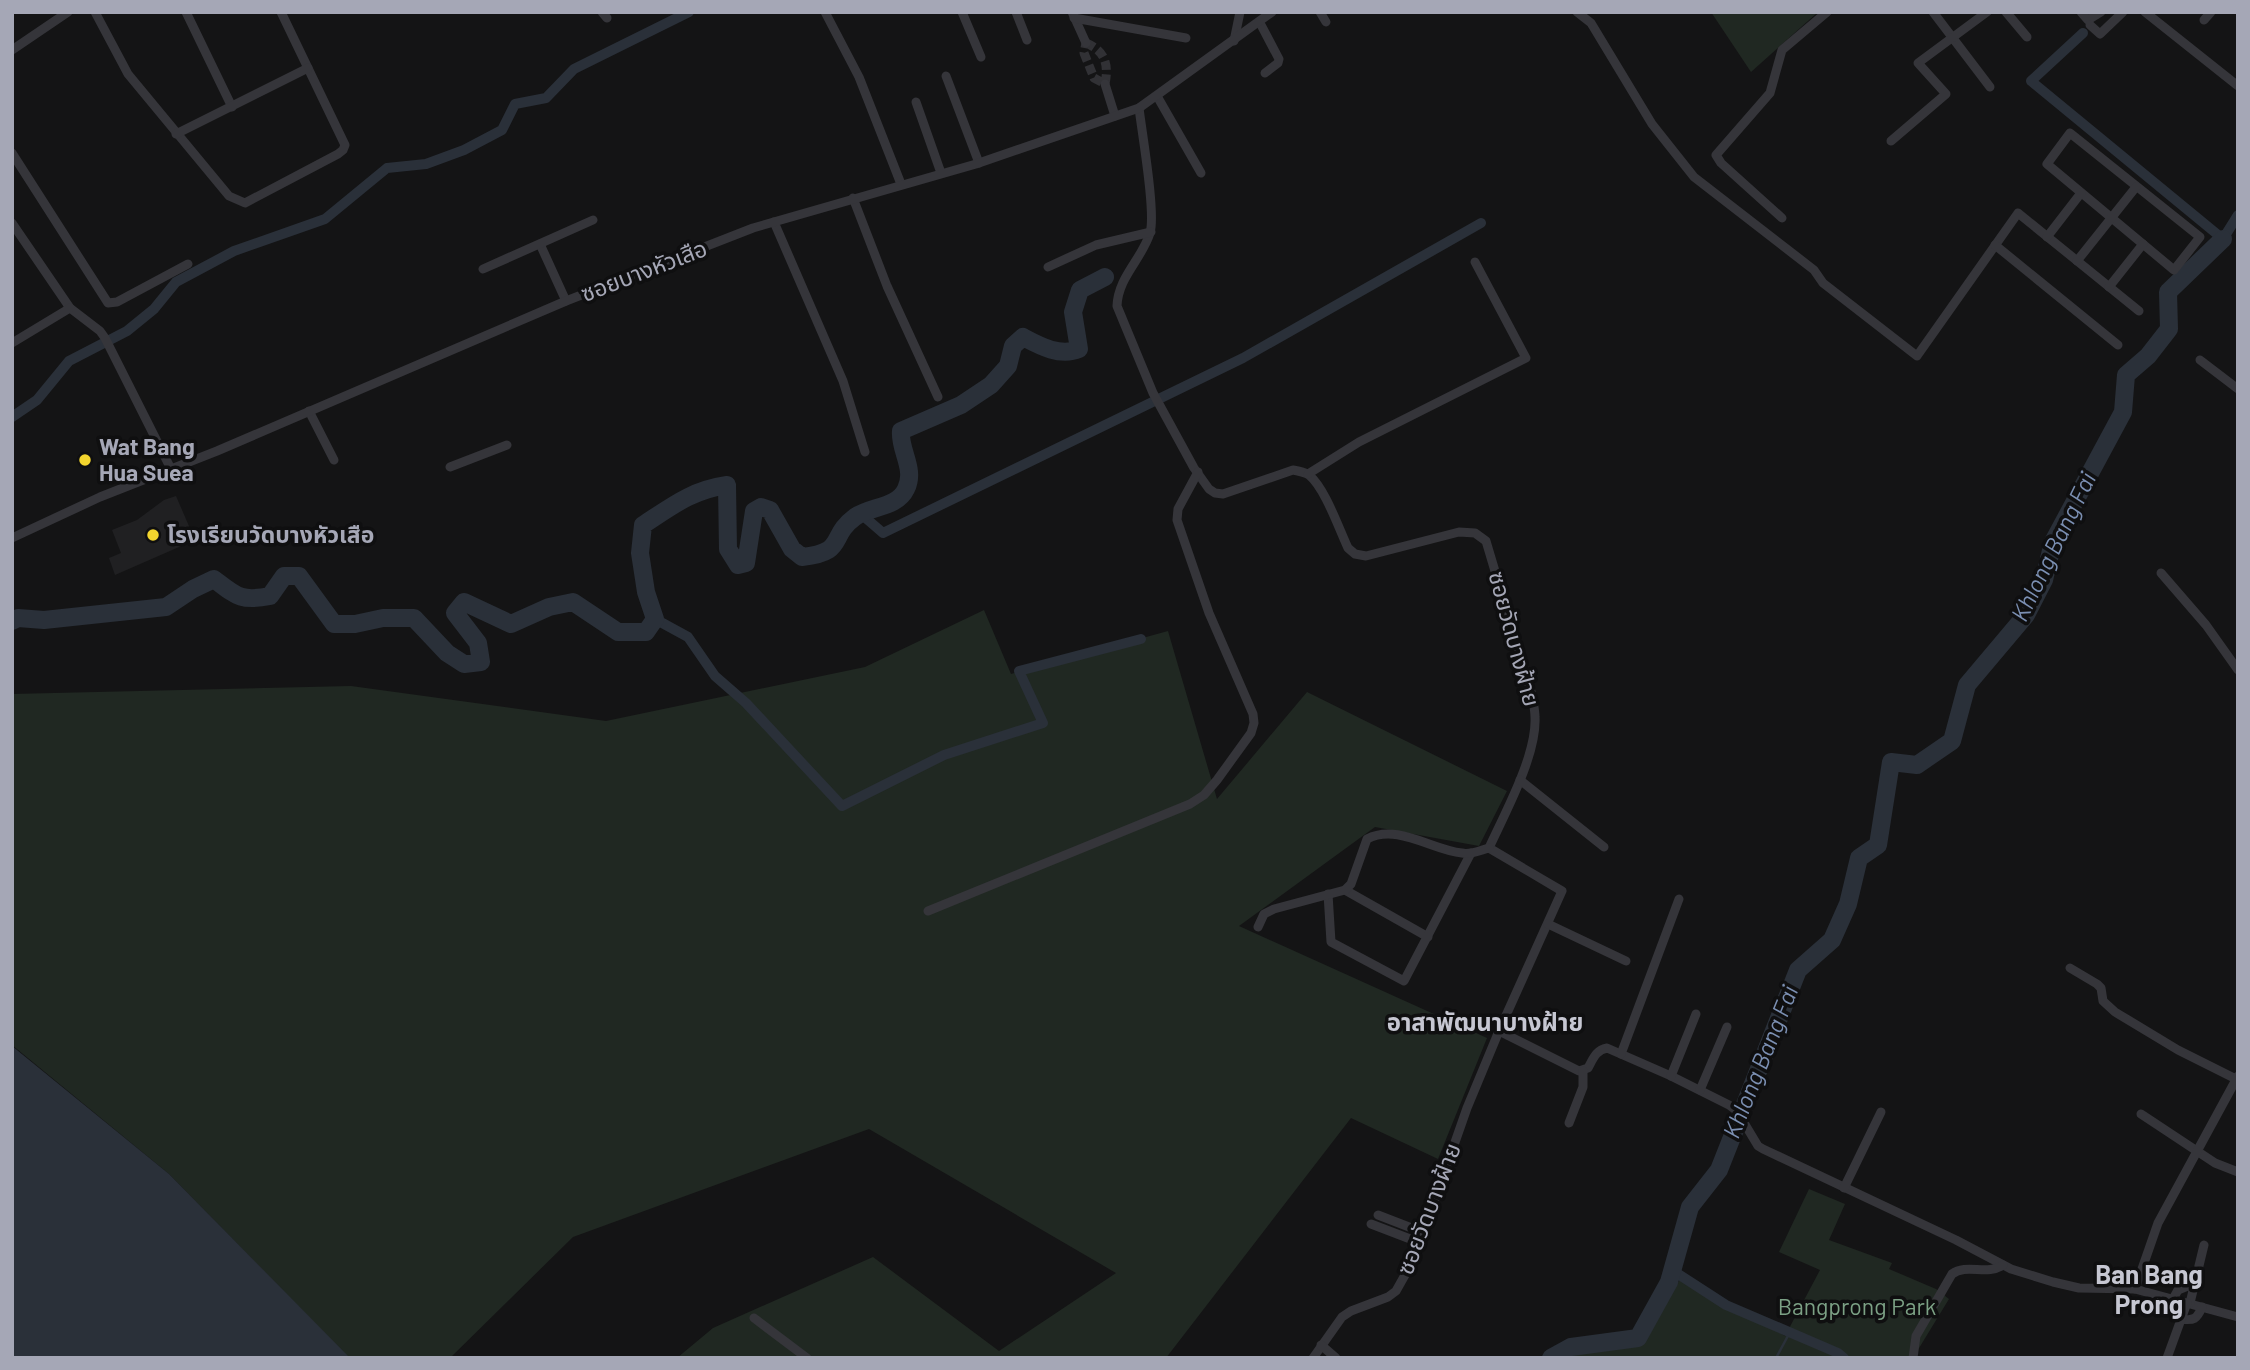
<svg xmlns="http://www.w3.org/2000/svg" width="2250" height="1370" viewBox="0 0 2250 1370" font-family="Barlow,'Noto Sans Thai',sans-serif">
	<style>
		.built { fill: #202022 }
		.green { fill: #202822 }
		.water { fill: #2a3039 }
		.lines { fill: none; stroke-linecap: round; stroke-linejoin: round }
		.stream { stroke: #2a3039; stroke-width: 2.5 }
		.canal { stroke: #2a3039; stroke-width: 10 }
		.river { stroke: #2a3039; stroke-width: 18 }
		.minor-tunnel { stroke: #313135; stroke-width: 9; stroke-dasharray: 9 4.5; stroke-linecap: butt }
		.minor { stroke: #35353a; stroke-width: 9 }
		.poi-dot { fill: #f3d52e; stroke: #0f0f10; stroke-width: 2.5 }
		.labels { text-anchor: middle; stroke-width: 7; stroke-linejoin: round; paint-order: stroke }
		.street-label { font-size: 23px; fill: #a5a7b6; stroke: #0f0f10 }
		.poi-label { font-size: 23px; font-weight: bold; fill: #a5a7b6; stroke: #0f0f10; text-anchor: start }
		.park-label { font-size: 23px; fill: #7ca185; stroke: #0f0f10 }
		.water-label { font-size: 24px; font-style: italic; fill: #7b8fb2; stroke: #0f0f10 }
		.neighbourhood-label { font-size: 24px; font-weight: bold; fill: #c6c7d2; stroke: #0f0f10 }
		.quarter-label { font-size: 26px; font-weight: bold; fill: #c6c7d2; stroke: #0f0f10 }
	</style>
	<rect width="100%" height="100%" fill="#141415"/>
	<!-- built -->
	<polygon class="built" points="176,496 195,540 115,575 109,558 121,553 112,530 137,520 164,500"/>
	<!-- green -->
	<g class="green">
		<polygon points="1711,12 1818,12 1751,72"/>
		<polygon points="984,610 1011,674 1168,631 1217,799 1307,692 1507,791 1479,846 1375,827 1239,926 1487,1038 1438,1159 1351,1118 1166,1358 677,1358 713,1328 873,1257 999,1351 1116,1273 869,1129 573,1237 450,1358 349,1358 169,1174 12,1045 12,694 351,686 606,721 865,667"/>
		<path d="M1809,1189L1845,1204L1829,1240L1892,1263L1889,1269L1936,1289L1949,1299L1913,1358H1559C1585,1346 1612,1352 1639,1344L1681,1278L1785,1336L1820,1270L1779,1252Z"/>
	</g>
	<!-- water -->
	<polygon class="water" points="12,1046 169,1174 350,1358 12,1358"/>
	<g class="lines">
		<!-- stream -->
		<polyline class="stream" points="1776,1358 1790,1332"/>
		<!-- canal -->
		<g class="canal">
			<polyline points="2083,33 2031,81 2223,239 2238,215"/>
			<polyline points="12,417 37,400 69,361 127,331 154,309 176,282 234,251 325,219 387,168 426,164 464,150 502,130 515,104 546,98 574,69 689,12"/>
			<polyline points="861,514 883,533 1243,358 1481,223"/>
			<polyline points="655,619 688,637 715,676 746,703 842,806 944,755 1043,723 1019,671 1141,639"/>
			<polyline points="1672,1270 1726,1305 1838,1353 1844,1358"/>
		</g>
		<!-- river -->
		<g class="river">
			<path d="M12,621L18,618L44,620L166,607L193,589L214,579C236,596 241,602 270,596L284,576H299L334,624H355L383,618H414L447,653L464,664L481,662L478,643L455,613L464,602L511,624L549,607L573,602L618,632H646L655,619L646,592L640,553L643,525C672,506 692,490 727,485L728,549L738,565L746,563L754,511L761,507L770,510L792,549L802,557C847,552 828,537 855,517C871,506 897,508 906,489C916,469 899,450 901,431L961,405L991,385L1008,366L1013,346L1023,337C1040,346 1060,357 1079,349L1073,312L1080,290L1105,277"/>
			<polyline points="1551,1358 1571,1347 1638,1338 1669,1282 1690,1207 1719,1170 1798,970 1832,940 1848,904 1859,858 1878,845 1891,762 1917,765 1952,741 1967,685 2026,615 2044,580 2053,542 2123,412 2126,375 2148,356 2169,329 2168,292 2223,239"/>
		</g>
		<!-- minor-tunnel -->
		<path class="minor-tunnel" d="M1086,43C1105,51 1109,64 1105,84L1094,78L1084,53Z"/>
		<!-- minor -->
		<g class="minor">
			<polyline points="95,12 128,74 229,196 245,203 338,154 343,150 345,145 281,12"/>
			<polyline points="186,12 232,107"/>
			<polyline points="602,12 607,18"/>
			<polyline points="825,12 859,77 901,184"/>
			<polyline points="962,12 981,57"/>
			<polyline points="1016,12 1027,40"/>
			<polyline points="1072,12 1086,43"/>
			<polyline points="1320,12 1326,22"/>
			<polyline points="1577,12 1591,23 1652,124 1694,177 1814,270 1823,283 1917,356 2018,213 2139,311"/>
			<polyline points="1933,12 1990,87"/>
			<polyline points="2006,12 2027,37"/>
			<polyline points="2081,12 2088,20 2101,12"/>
			<polyline points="2145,12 2238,86"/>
			<polyline points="1074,18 1186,38"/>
			<polyline points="2204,20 2211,12"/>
			<polyline points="1260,23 1279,59 1278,63 1265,73"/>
			<polyline points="2090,25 2100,34 2123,12"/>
			<polyline points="1234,41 1240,12"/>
			<polyline points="12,50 68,12"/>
			<polyline points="946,76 979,163"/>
			<polyline points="1105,84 1115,116"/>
			<polyline points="1157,96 1201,173"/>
			<polyline points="916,102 941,173"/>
			<path d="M1139,108C1142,133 1156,213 1150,233C1142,259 1118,277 1117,306L1153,393L1194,468L1209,489L1215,493L1223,494L1293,470C1299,471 1304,472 1309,475C1325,488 1339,529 1348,548L1355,554L1366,556L1459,532L1475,533L1486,541L1532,695C1533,702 1535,710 1535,717C1537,755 1505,813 1489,848L1562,891L1499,1031L1467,1108L1433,1205L1405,1275L1396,1291L1388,1297L1351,1311L1342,1317L1313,1358"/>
			<polygon points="2070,133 2200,237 2174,270 2047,164"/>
			<polyline points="176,134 308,68"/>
			<polyline points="1891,141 1946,94 1918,63 1987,12"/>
			<polyline points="12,153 108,303 117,302 188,264"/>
			<polyline points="853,198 887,286 938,397"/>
			<polyline points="1782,218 1721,163 1716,155 1770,93 1782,50 1827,12"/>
			<polyline points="774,222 843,381 865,452"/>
			<polyline points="12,223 70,308 100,331 105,338 171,469"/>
			<polyline points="2047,237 2081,193"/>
			<polyline points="540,244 566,301"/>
			<polyline points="1995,245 2118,345"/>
			<polyline points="2077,261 2136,187"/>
			<polyline points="1048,267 1096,245 1151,232"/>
			<polyline points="483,269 593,220"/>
			<polyline points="2109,287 2143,244"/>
			<polyline points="12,343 70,308"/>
			<polyline points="2200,360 2238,389"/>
			<polyline points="309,411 334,460"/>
			<polyline points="450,467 507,445"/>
			<polyline points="1308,474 1359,442 1526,358 1475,262"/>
			<polyline points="12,538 100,497 217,451 566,301 753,228 976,164 1139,108 1272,12"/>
			<polyline points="2161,573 2206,625 2238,670"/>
			<polyline points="1520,780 1604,847"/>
			<polyline points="1345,890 1428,937"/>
			<polyline points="1328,894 1331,942 1404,981 1471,853"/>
			<polyline points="928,911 1190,804 1204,795 1217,780 1251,733 1254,723 1253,714 1209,613 1177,520 1178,509 1198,472"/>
			<polyline points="1548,924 1626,961"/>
			<path d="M1258,927L1264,914L1274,909L1345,890L1351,884L1367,839C1397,823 1432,850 1462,853C1471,855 1481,850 1489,848"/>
			<polyline points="2070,968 2097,984 2101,988 2103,1001 2115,1012 2178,1050 2236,1079"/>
			<path d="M1499,1031L1579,1071L1588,1068C1593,1059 1596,1050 1607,1048L1671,1076L1729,1105L1737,1111L1758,1146L1763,1149L1956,1240L2011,1269L2053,1282L2079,1288L2135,1289L2238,1317"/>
			<polyline points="1621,1054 1679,899"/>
			<polyline points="1671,1076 1696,1014"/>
			<polyline points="1700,1090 1727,1027"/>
			<polyline points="2141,1114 2215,1163 2238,1172"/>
			<polyline points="1569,1123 1583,1087 1583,1071"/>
			<polyline points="1844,1188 1881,1112"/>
			<polyline points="1378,1215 1422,1232"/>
			<polyline points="1371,1224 1418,1242"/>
			<polyline points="2135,1289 2158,1223 2238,1076"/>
			<polyline points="2173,1299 2178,1290 2195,1283"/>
			<polyline points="2190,1303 2204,1245"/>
			<polyline points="754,1318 807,1358"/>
			<path d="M2181,1319C2194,1321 2197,1319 2202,1307"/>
			<polyline points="1321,1345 1336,1358"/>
			<path d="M1913,1358L1916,1336L1952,1274C1967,1263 1987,1276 2003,1265"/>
			<polyline points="2167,1358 2187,1303"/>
		</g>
	</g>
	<!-- markers -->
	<g class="poi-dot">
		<circle cx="85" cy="460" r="7"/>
		<circle cx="153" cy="535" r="7"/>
	</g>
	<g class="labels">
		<!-- street labels -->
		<g class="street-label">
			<text transform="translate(644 271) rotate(-21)" y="8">ซอยบางหัวเสือ</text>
			<text transform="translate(1514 639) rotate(75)" y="8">ซอยวัดบางฝ้าย</text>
			<text transform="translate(1429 1209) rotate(-69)" y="8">ซอยวัดบางฝ้าย</text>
		</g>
		<!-- poi labels -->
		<g class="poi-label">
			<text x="99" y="455">Wat Bang<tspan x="99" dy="26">Hua Suea</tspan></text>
			<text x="167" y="543">โรงเรียนวัดบางหัวเสือ</text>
		</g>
		<!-- park labels -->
		<g class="park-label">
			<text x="1857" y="1315">Bangprong Park</text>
		</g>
		<!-- water labels -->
		<g class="water-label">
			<text transform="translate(2054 547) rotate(-64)" y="8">Khlong Bang Fai</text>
			<text transform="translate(1761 1062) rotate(-68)" y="8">Khlong Bang Fai</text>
		</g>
		<!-- neighbourhood labels -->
		<g class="neighbourhood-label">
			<text x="1485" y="1031">อาสาพัฒนาบางฝ้าย</text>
		</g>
		<!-- quarter labels -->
		<g class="quarter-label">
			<text x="2149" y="1284">Ban Bang<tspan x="2149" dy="30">Prong</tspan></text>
		</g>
	</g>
	<!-- border -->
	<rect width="2250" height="1370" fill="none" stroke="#a5a7b6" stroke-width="28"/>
</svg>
